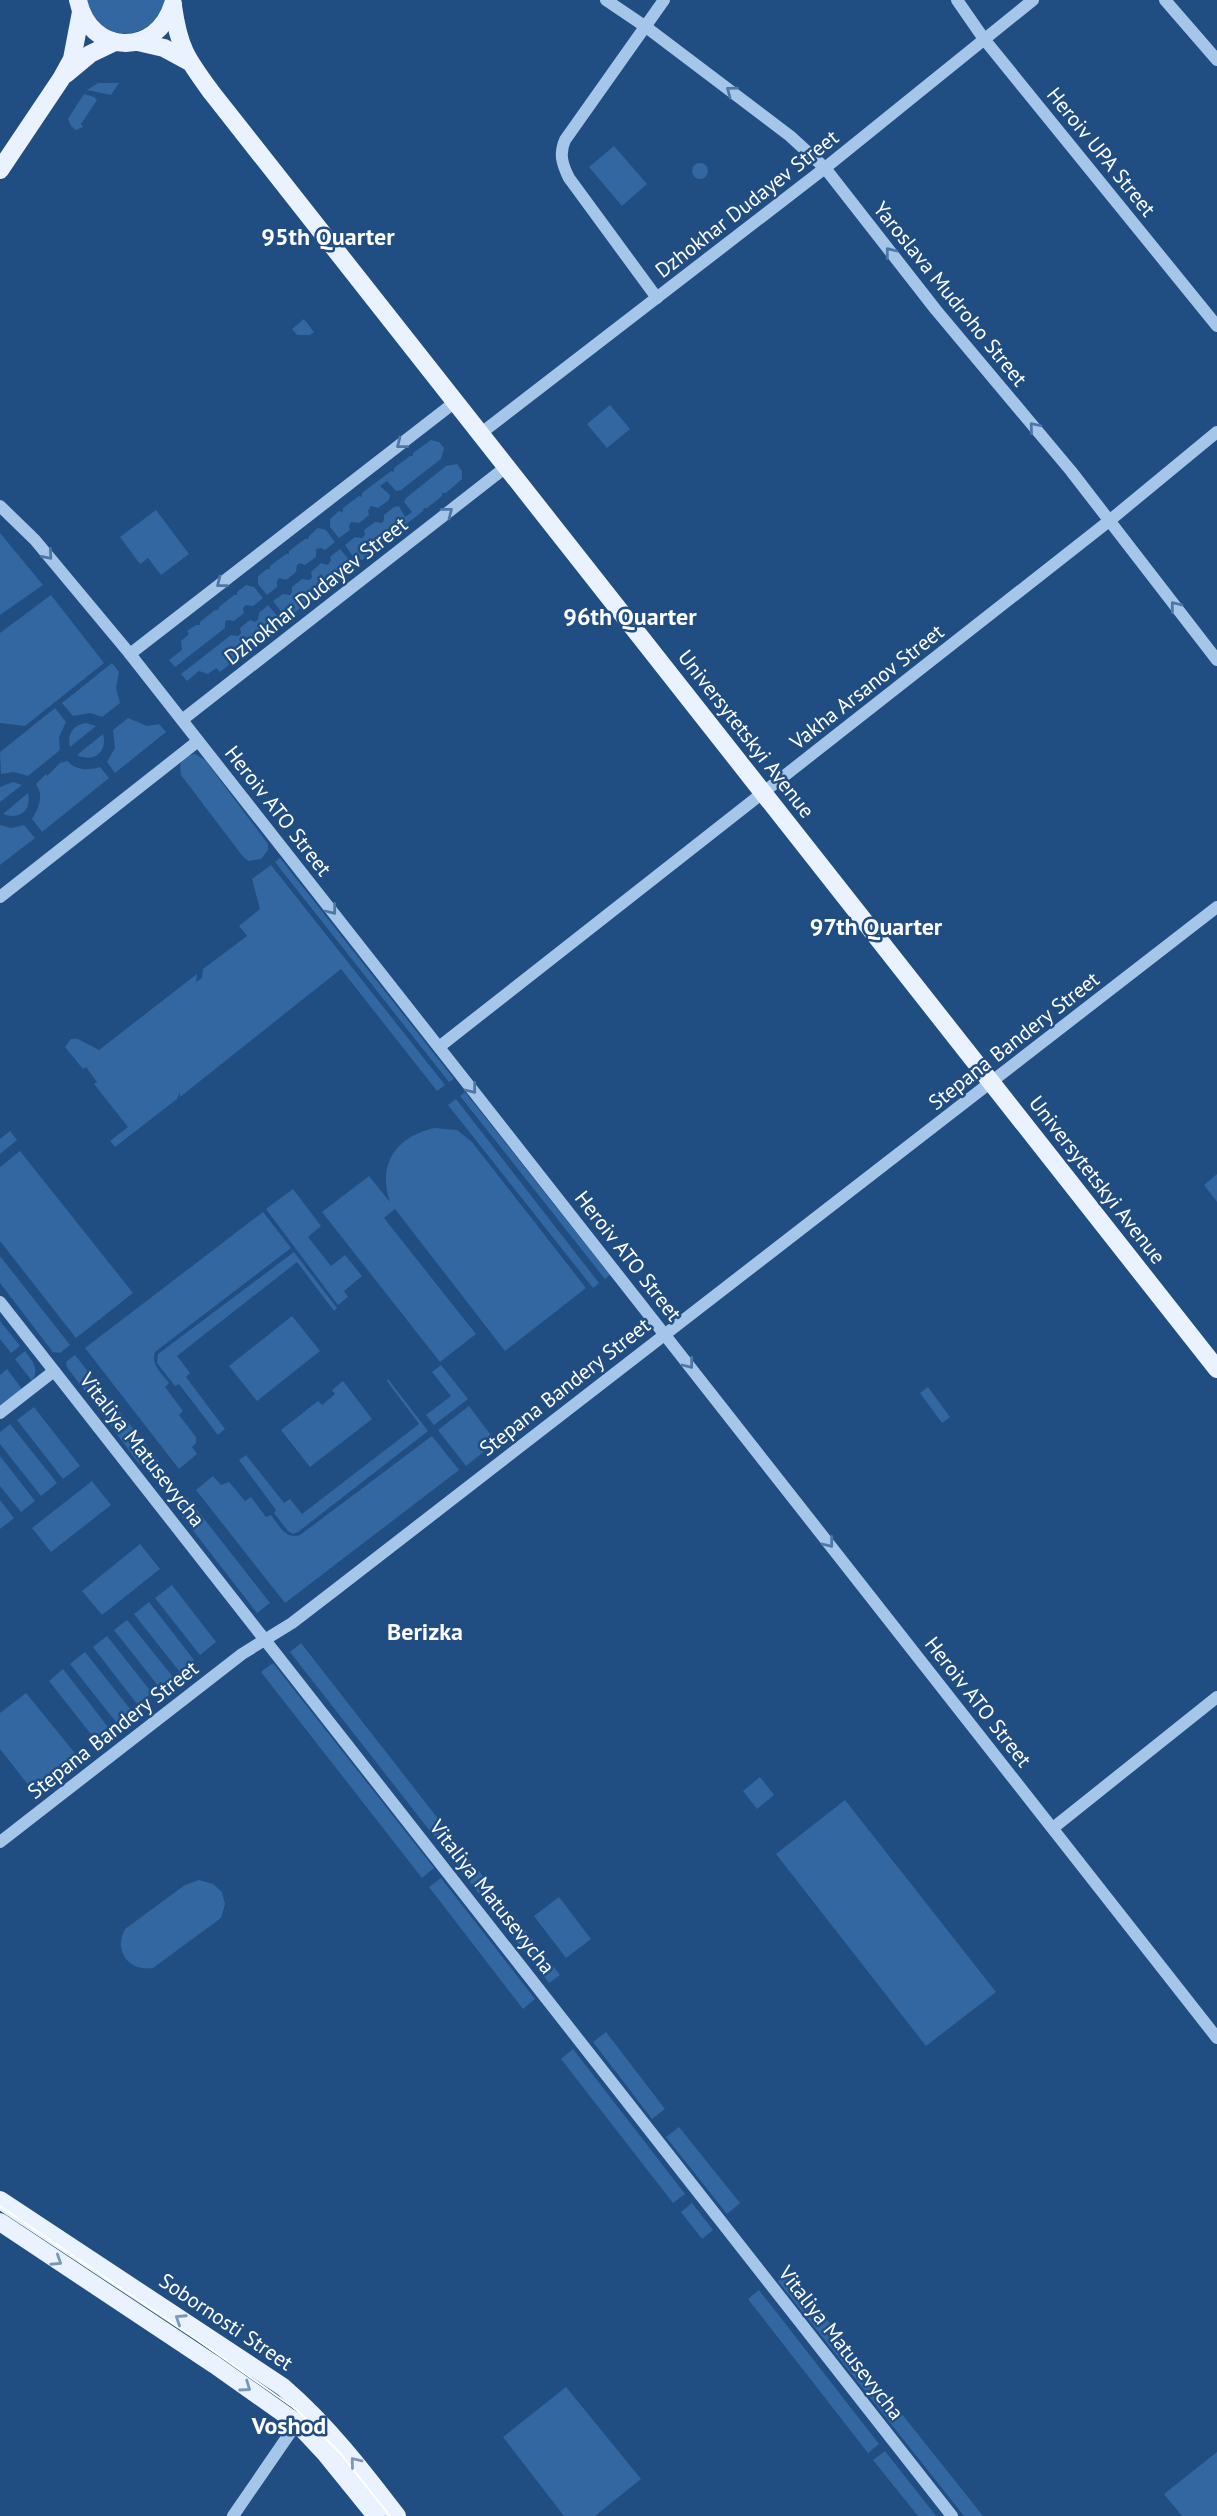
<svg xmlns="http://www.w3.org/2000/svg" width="1217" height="2516" viewBox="0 0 1217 2516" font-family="'PT Sans',sans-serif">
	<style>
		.green { fill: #3367a1 }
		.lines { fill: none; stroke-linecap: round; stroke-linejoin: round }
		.minor { stroke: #a6c6e9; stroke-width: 12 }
		.major { stroke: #e9f2fe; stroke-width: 18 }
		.tram { stroke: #fff; stroke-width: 2 }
		.oneway { stroke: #4f77a6 }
		.oneway2 { stroke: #7a97ba }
		.labels { text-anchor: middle; stroke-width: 5; stroke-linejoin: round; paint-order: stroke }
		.street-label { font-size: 21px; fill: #fff; stroke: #204d82 }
		.quarter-label { font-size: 24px; font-weight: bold; fill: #fff; stroke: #204d82 }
	</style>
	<rect width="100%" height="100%" fill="#204d82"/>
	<!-- green -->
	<g class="green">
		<path d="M87,0H165C158,29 125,45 100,24C92,18 90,9 87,0Z"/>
		<polygon points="98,83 119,83 111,95 87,90"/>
		<polygon points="84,94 94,97 97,100 81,124 83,127 76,130 71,126 68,119"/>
		<polygon points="614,146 647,184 622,206 589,167"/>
		<circle cx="700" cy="171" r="8"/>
		<polygon points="304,319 314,332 310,335 297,335 292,329"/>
		<polygon points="610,405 630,429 607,448 587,424"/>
		<polygon points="431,440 439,442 444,448 441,459 401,490 396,491 387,481 380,486 390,495 389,500 378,508 371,506 368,511 369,515 359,523 351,522 349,526 350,530 339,538 330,527 330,519 339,511 343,512 343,508 359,496 362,497 362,493 391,471 394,472 394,468 410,456 413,456 413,453"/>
		<polygon points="457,464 462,471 462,479 446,493 442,493 442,496 427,508 424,508 423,511 395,533 392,533 391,536 376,548 372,548 372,551 362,560 354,558 345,545 355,537 362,538 365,535 364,530 375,522 382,523 384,520 384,515 394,507 399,506 405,517 412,512 404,502 406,498 446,466"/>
		<polygon points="156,510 189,554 161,575 148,558 140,564 120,537"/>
		<polygon points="318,528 326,530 335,542 325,550 321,548 316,549 316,557 305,565 300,563 297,565 296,572 286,580 279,578 277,581 277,587 267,595 258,584 258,576 267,569 270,569 270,566 286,554 289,554 289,551 305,539 308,539 309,536"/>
		<polygon points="0,533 43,585 0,615"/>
		<polygon points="340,549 350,561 350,569 341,576 338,575 338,579 322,591 319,591 318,594 303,606 300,606 299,609 291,616 283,614 273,601 283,594 290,595 292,592 292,587 302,579 309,580 312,578 311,572 321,563 328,565 331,560 330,557"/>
		<polygon points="246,585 254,587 263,598 253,606 246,605 243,608 244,613 234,621 227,620 225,622 225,628 175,667 169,660 182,650 181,641 189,634 187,631 196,625 200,625 200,622 215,610 218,610 219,607 234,595 237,595 237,592"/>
		<polygon points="51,595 104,663 25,726 0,723 0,633"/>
		<polygon points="268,605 278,617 278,625 270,632 266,631 266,635 251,646 248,646 247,650 232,662 229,661 229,665 220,672 216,668 208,674 199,671 187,681 181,674 231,635 238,636 241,633 240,628 250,620 255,622 258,620 259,613"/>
		<polygon points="112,663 119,672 116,688 120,703 102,717 90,713 73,716 62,703"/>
		<polygon points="55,708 66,722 59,737 60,750 28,776 14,772 1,774 0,752"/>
		<polygon points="128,718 147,726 159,724 166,732 115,773 107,762 115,748 113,730"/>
		<path d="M86,723L96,726L70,747C67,734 73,725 86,723Z"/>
		<path d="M103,734C108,752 94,763 77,755Z"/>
		<path d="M195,754L205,760L268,844V850L261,859L249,861L244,858L181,775C178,763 183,756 195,754Z"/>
		<path d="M67,761C76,770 87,771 100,767L109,778L42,832L32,819C39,808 44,795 36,784L46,774L47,776L60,763Z"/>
		<polygon points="13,782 22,785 0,802 0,787"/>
		<path d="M28,793C32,811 19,820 3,814Z"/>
		<polygon points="0,825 11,828 24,825 35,838 0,865"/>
		<polygon points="280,858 454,1079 449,1082 275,862"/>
		<polygon points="271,865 445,1085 437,1091 341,969 180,1097 180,1092 177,1099 115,1147 110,1141 128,1127 94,1084 97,1082 86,1067 83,1069 65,1047 71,1039 78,1039 99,1050 197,974 196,982 202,978 203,969 247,936 239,926 260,909 252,879"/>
		<polygon points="465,1092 610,1275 605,1279 460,1096"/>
		<polygon points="456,1099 599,1283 593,1288 448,1105"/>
		<path d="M434,1128L457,1130L472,1142L586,1288L505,1351L395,1209L384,1218L476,1334L440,1362L322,1212L369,1176L390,1202C377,1164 396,1137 434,1128Z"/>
		<polygon points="10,1131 17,1140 0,1154 0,1139"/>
		<polygon points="20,1151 133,1293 76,1338 0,1241 0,1167"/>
		<polygon points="1217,1174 1217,1202 1204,1185"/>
		<polygon points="293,1189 321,1226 308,1237 331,1266 345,1255 362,1276 344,1291 348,1297 338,1305 266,1209"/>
		<path d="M263,1212L291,1248L155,1352C151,1365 161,1373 169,1383L165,1387L183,1411L179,1415L196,1437V1443L192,1447L197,1454L179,1469L85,1348Z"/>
		<polygon points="294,1252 337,1308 334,1311 297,1262 177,1356 190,1373 186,1377 225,1429 218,1435 179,1384 175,1386 157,1363 158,1354"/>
		<polygon points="0,1256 70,1345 60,1353 53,1352 0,1283"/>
		<polygon points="292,1316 320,1351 257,1401 229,1366"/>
		<polygon points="0,1321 20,1346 11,1353 0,1339"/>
		<path d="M25,1351C32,1360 40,1370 32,1381L15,1359Z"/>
		<polygon points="75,1355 160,1463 151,1470 146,1465 140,1465 67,1367 66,1362"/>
		<polygon points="441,1365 468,1399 434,1425 426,1415 451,1396 432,1372"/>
		<polygon points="7,1369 22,1389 0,1405 0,1375"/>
		<polygon points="388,1379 428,1431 298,1532 293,1534 288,1531 274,1513 276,1510 239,1460 246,1455 284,1503 290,1499 302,1514 419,1424 387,1381"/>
		<polygon points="343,1381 372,1419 310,1467 281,1430 318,1401 322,1405 335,1394 332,1390"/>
		<polygon points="928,1387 950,1417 942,1423 920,1393"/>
		<polygon points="469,1406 496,1442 466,1466 438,1430"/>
		<polygon points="34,1407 80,1466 63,1479 17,1420"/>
		<polygon points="10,1424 57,1483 41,1496 0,1444 0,1432"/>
		<path d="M432,1436L459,1470L285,1603L196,1490L213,1476L221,1485L229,1482L245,1501L251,1497L266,1517L271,1515C279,1525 285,1540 300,1535Z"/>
		<polygon points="0,1456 35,1501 21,1512 0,1486"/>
		<polygon points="92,1481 111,1505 51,1552 32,1528"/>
		<polygon points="187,1497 270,1603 257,1613 178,1511 178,1504"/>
		<polygon points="0,1500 14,1518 0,1529"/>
		<polygon points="140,1544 160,1569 102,1615 82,1591"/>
		<polygon points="172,1585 216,1642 200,1655 155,1598"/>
		<polygon points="149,1602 194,1660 179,1671 134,1614"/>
		<polygon points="127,1620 173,1677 159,1687 114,1630"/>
		<polygon points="107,1636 152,1693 137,1704 93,1647"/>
		<polygon points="301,1643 560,1975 549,1983 290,1652"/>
		<polygon points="85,1652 131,1710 116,1722 70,1664"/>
		<polygon points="273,1663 434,1868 422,1878 261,1672"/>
		<polygon points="63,1669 108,1727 94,1738 49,1681"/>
		<polygon points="26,1693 78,1757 33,1791 0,1749 0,1713"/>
		<polygon points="760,1777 774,1795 757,1809 743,1791"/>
		<polygon points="845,1800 996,1992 926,2046 776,1854"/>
		<polygon points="441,1878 535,1999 523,2009 429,1887"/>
		<path d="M199,1880L213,1884L222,1892L225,1904L221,1918L153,1968C129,1972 113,1951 125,1929L185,1885Z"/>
		<polygon points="559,1897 591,1939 566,1958 534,1916"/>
		<polygon points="606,2032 665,2109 652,2119 593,2042"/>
		<polygon points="573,2049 685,2194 673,2203 561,2059"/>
		<polygon points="679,2127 740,2203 727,2214 666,2137"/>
		<polygon points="692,2203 713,2230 702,2239 681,2212"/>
		<polygon points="789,2272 983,2516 964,2516 778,2281"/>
		<polygon points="759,2290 879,2444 868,2453 748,2299"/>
		<polygon points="566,2387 641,2479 595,2516 564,2516 503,2437"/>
		<polygon points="885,2451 936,2516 918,2516 873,2460"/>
		<polygon points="1217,2452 1217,2516 1182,2516 1164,2494"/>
	</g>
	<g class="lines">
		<!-- minor -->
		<g class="minor">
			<polyline points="606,0 646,27 790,136 825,168 936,310 1071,471 1217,660"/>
			<polyline points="957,0 984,39 1217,326"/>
			<polyline points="1165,0 1217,60"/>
			<path d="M657,298L569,178C562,164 559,154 565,140L664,0"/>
			<polyline points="480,434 825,168 1033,0"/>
			<polyline points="0,506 35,540 130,654 1217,2038"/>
			<polyline points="130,654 455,402"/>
			<polyline points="182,720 506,467"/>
			<polyline points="0,897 198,741"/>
			<polyline points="439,1047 1109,521 1217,432"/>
			<polyline points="0,1302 952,2516"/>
			<polyline points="0,1413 54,1371"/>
			<polyline points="1053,1828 1217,1697"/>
			<polyline points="0,1842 242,1654 292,1623 335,1590 1217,907"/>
			<polyline points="233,2516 301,2417"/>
		</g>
		<!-- major -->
		<g class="major">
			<path d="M78,0C89,55 157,58 173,4"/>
			<path d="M173,6C179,49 187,59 212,93L1217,1369"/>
			<polyline points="138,42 164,48 188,61"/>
			<polyline points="66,74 90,54 115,42"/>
			<polyline points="0,170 61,79 72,59 81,12"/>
			<path d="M0,2200L283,2387C327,2425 362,2470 397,2516"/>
			<polyline points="0,2222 215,2365 297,2423 325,2453 376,2516"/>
		</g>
		<!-- tram -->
		<polyline class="tram" points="0,2206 196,2339 297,2410 341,2454 390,2516"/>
	</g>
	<!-- one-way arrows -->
	<defs><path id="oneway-chevron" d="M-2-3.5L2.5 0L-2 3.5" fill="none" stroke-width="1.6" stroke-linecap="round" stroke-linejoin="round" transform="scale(1.75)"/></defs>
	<g class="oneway">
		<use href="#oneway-chevron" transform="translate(731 91) rotate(-143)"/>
		<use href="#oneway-chevron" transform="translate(890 252) rotate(-128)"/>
		<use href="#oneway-chevron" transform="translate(1034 427) rotate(-130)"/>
		<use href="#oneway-chevron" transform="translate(401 444) rotate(142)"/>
		<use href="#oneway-chevron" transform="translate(448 512) rotate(-38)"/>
		<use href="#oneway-chevron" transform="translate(48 555) rotate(49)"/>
		<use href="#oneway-chevron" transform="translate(221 583) rotate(142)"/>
		<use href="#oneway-chevron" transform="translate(1175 606) rotate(-128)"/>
		<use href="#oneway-chevron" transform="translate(332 910) rotate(52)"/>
		<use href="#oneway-chevron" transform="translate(472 1089) rotate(52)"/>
		<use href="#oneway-chevron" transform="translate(689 1364) rotate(52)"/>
		<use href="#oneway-chevron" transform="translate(829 1543) rotate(52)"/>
	</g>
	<g class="oneway2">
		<use href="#oneway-chevron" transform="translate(57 2261) rotate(33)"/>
		<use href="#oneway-chevron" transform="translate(180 2319) rotate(-147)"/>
		<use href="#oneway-chevron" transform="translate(246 2387) rotate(35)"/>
		<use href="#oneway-chevron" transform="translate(355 2462) rotate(-129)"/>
	</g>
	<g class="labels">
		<!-- street labels -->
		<g class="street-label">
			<text transform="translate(1101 152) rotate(51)" y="7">Heroiv UPA Street</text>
			<text transform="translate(747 204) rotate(-38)" y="7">Dzhokhar Dudayev Street</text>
			<text transform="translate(950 294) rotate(51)" y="7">Yaroslava Mudroho Street</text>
			<text transform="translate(316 591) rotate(-38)" y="7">Dzhokhar Dudayev Street</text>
			<text transform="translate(867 687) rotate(-38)" y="7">Vakha Arsanov Street</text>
			<text transform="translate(746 734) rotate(52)" y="7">Universytetskyi Avenue</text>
			<text transform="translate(278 811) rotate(52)" y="7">Heroiv ATO Street</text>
			<text transform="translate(1014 1041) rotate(-38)" y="7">Stepana Bandery Street</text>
			<text transform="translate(1097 1180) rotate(52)" y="7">Universytetskyi Avenue</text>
			<text transform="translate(628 1256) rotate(52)" y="7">Heroiv ATO Street</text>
			<text transform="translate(565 1387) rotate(-38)" y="7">Stepana Bandery Street</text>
			<text transform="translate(142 1450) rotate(52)" y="7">Vitaliya Matusevycha</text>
			<text transform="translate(978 1702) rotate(52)" y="7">Heroiv ATO Street</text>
			<text transform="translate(113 1730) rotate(-38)" y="7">Stepana Bandery Street</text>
			<text transform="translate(492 1897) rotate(52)" y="7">Vitaliya Matusevycha</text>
			<text transform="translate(226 2322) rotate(34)" y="7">Sobornosti Street</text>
			<text transform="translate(841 2343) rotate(52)" y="7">Vitaliya Matusevycha</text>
		</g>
		<!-- quarter labels -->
		<g class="quarter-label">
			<text x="328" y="245">95th Quarter</text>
			<text x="630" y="625">96th Quarter</text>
			<text x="876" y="935">97th Quarter</text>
			<text x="425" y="1640">Berizka</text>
			<text x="289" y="2434">Voshod</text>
		</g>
	</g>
</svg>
